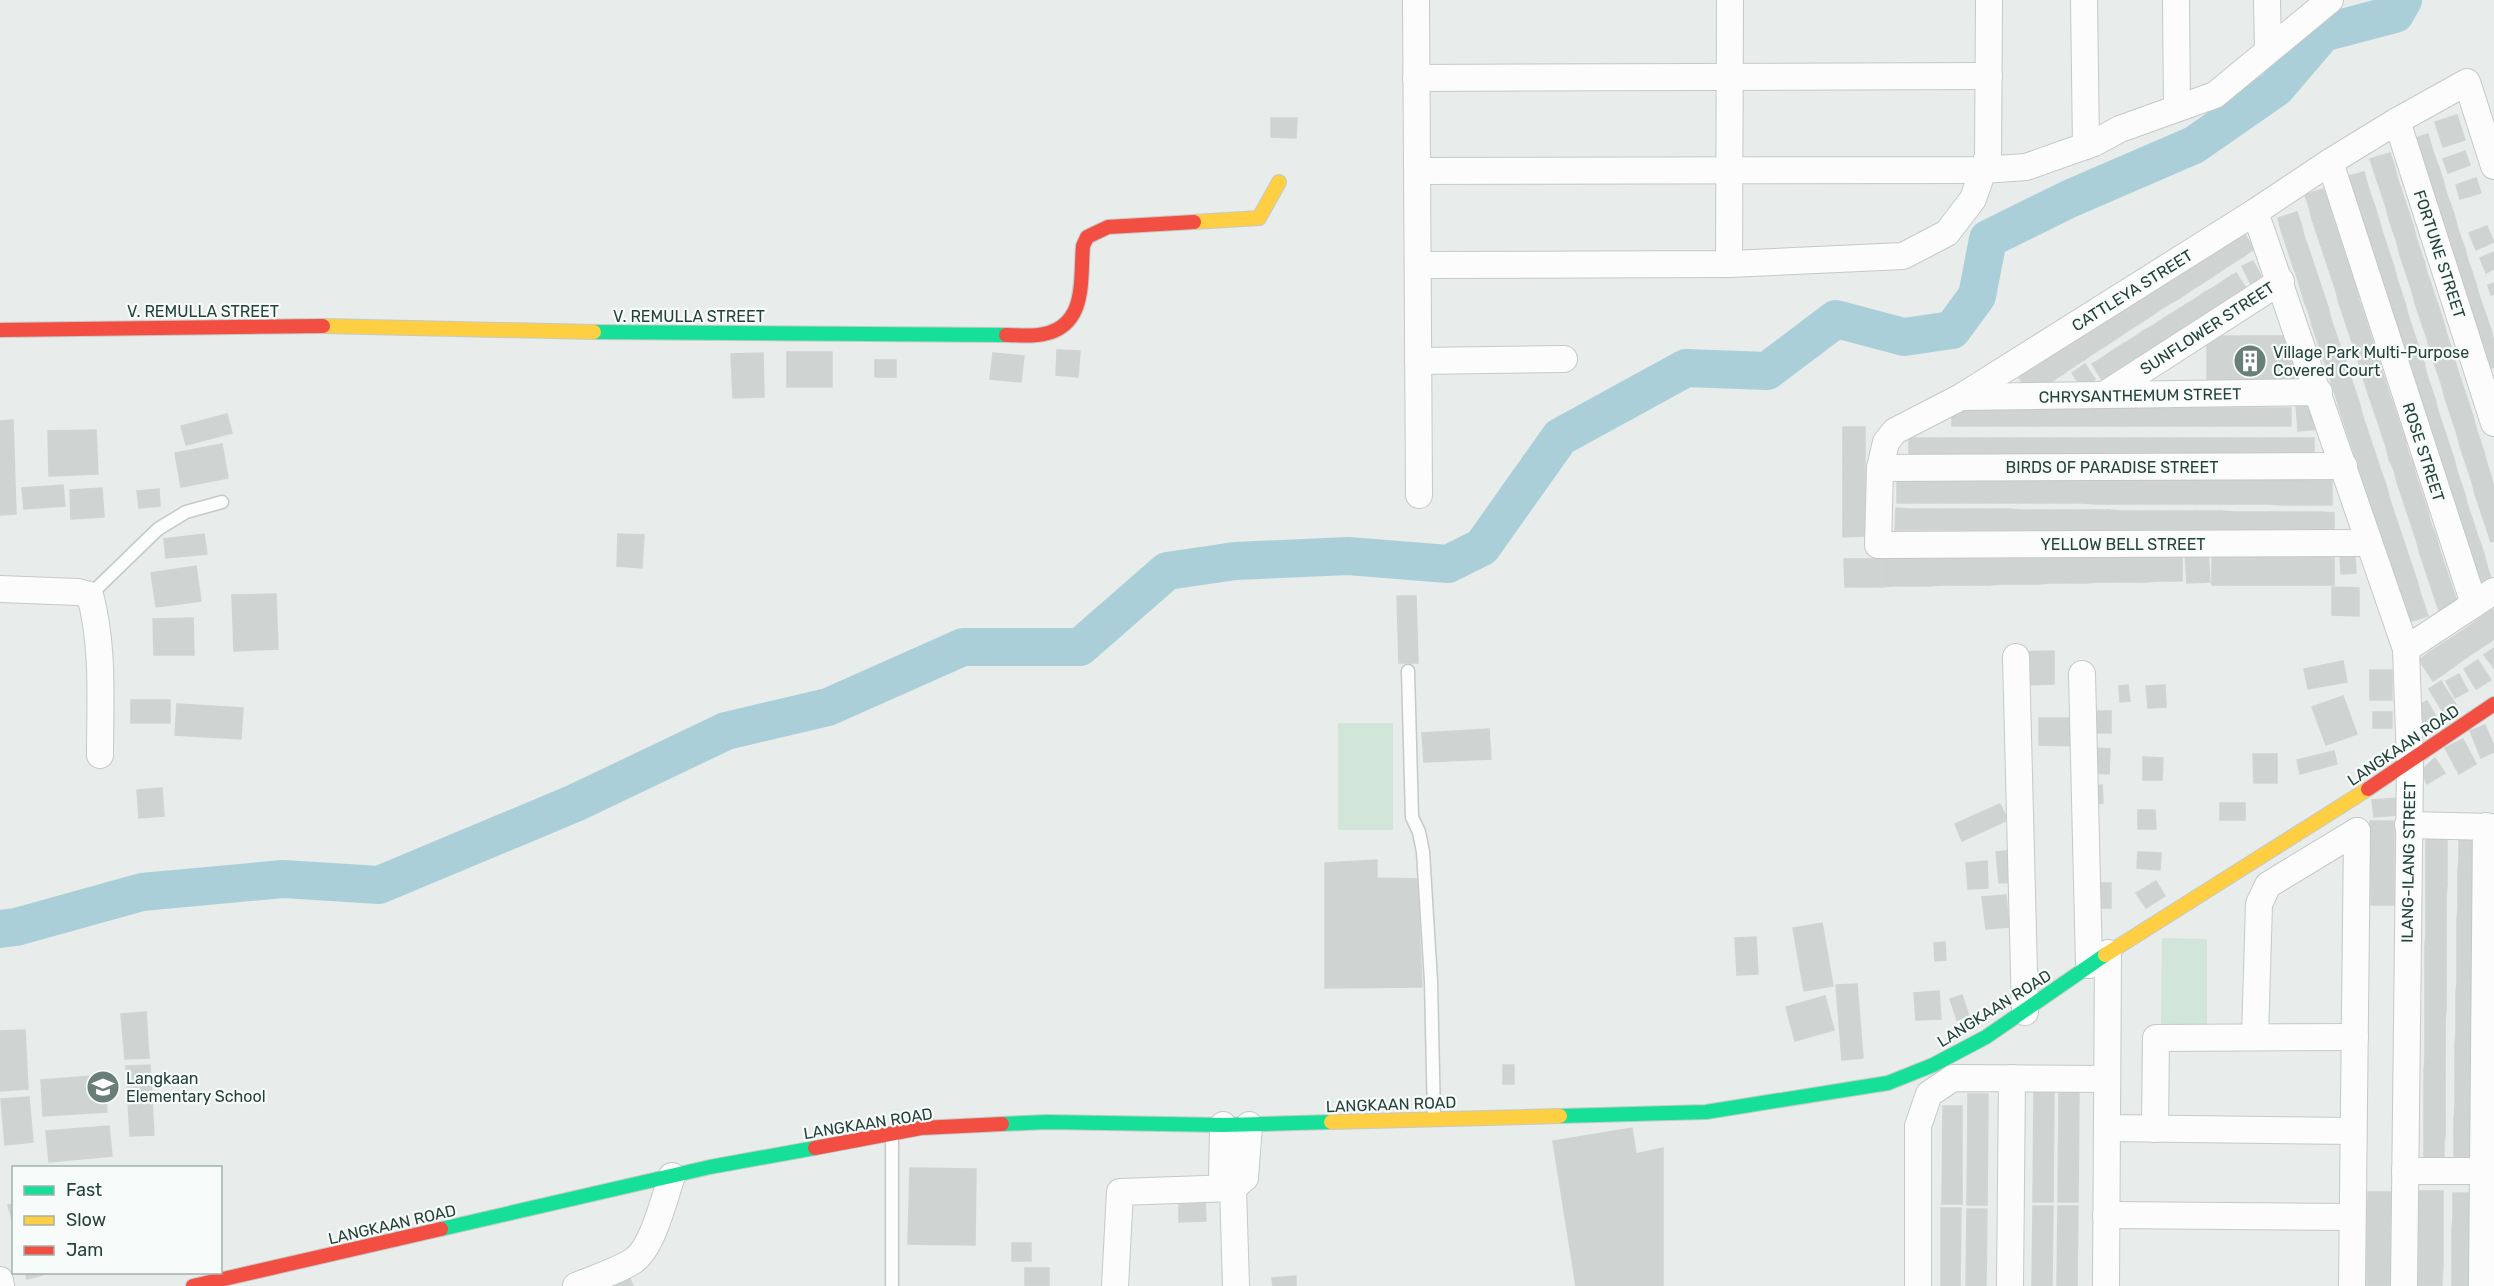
<svg xmlns="http://www.w3.org/2000/svg" width="2494" height="1286" viewBox="0 0 2494 1286" font-family="Rubik,sans-serif">
	<style>
		.green { fill: #d2e5d9 }
		.lines { fill: none; stroke-linecap: round; stroke-linejoin: round }
		.river { stroke: #aacfd8; stroke-width: 38 }
		.building { fill: #cfd3d2; stroke: #d0d5d3; stroke-width: 1.5 }
		.lane-casing { stroke: #c5c9c8; stroke-width: 15 }
		.street-casing { stroke: #c5c9c8; stroke-width: 28 }
		.fast-casing { stroke: #c4cac8; stroke-width: 16 }
		.slow-casing { stroke: #c4cac8; stroke-width: 16 }
		.jam-casing { stroke: #c4cac8; stroke-width: 16 }
		.lane { stroke: #fcfcfc; stroke-width: 12 }
		.street { stroke: #fcfcfc; stroke-width: 26 }
		.fast { stroke: #16e098; stroke-width: 14 }
		.slow { stroke: #ffcf43; stroke-width: 14 }
		.jam { stroke: #f24e42; stroke-width: 14 }
		.labels { text-anchor: middle; stroke-width: 4.5; stroke-linejoin: round; paint-order: stroke }
		.street-label { font-size: 16px; fill: #25413c; stroke: #f7fbf9 }
		.poi-label { font-size: 16px; fill: #25413c; stroke: #f7fbf9; text-anchor: start }
	</style>
	<rect width="100%" height="100%" fill="#e8ecea"/>
	<!-- green -->
	<g class="green">
		<rect x="1338" y="723" width="55" height="107"/>
		<polygon points="2162,938 2207,939 2207,1025 2161,1025"/>
	</g>
	<g class="lines">
		<!-- river -->
		<polyline class="river" points="0,929 16,927 142,892 283,879 379,885 575,803 726,731 828,707 963,647 1080,647 1167,571 1235,561 1348,556 1448,564 1482,547 1560,437 1686,368 1767,371 1836,319 1904,337 1952,330 1977,296 1988,239 2069,199 2194,145 2276,88 2323,33 2395,14 2403,0"/>
	</g>
	<!-- building -->
	<g class="building">
		<polygon points="2457,115 2465,140 2443,147 2435,122"/>
		<polygon points="1271,118 1297,118 1296,138 1271,137"/>
		<polygon points="2428,134 2431,145 2413,151 2409,140"/>
		<polygon points="2431,145 2435,157 2416,163 2413,151"/>
		<polygon points="2465,151 2470,165 2448,173 2443,159"/>
		<polygon points="2390,153 2394,165 2374,171 2370,159"/>
		<polygon points="2435,157 2439,168 2420,174 2416,163"/>
		<polygon points="2394,165 2397,177 2378,183 2374,171"/>
		<polygon points="2439,168 2443,180 2424,186 2420,174"/>
		<polygon points="2364,172 2367,183 2348,190 2345,177"/>
		<polygon points="2397,177 2401,189 2382,195 2378,183"/>
		<polygon points="2476,178 2481,193 2460,199 2456,185"/>
		<polygon points="2443,180 2446,192 2427,198 2424,186"/>
		<polygon points="2367,183 2371,196 2352,201 2348,190"/>
		<polygon points="2323,189 2328,201 2309,207 2305,195"/>
		<polygon points="2401,189 2405,201 2386,207 2382,195"/>
		<polygon points="2446,192 2450,203 2431,209 2427,198"/>
		<polygon points="2371,196 2375,207 2356,213 2352,201"/>
		<polygon points="2328,201 2331,213 2312,219 2309,207"/>
		<polygon points="2405,201 2409,213 2389,219 2386,207"/>
		<polygon points="2450,203 2454,214 2435,221 2431,209"/>
		<polygon points="2375,207 2379,220 2360,225 2356,213"/>
		<polygon points="2297,212 2301,224 2281,230 2278,218"/>
		<polygon points="2331,213 2335,225 2316,231 2312,219"/>
		<polygon points="2409,213 2413,225 2393,231 2389,219"/>
		<polygon points="2454,214 2457,226 2438,232 2435,221"/>
		<polygon points="2379,220 2382,231 2364,237 2360,225"/>
		<polygon points="2301,224 2304,236 2285,242 2281,230"/>
		<polygon points="2335,225 2339,237 2320,243 2316,231"/>
		<polygon points="2413,225 2416,237 2397,243 2393,231"/>
		<polygon points="2457,226 2461,238 2442,244 2438,232"/>
		<polygon points="2487,226 2494,242 2476,250 2469,233"/>
		<polygon points="2242,230 2254,249 2244,256 2231,237"/>
		<polygon points="2382,231 2386,243 2367,249 2364,237"/>
		<polygon points="2304,236 2308,247 2289,254 2285,242"/>
		<polygon points="2231,237 2244,256 2233,263 2221,244"/>
		<polygon points="2339,237 2343,249 2324,255 2320,243"/>
		<polygon points="2416,237 2420,249 2400,255 2397,243"/>
		<polygon points="2461,238 2465,249 2446,255 2442,244"/>
		<polygon points="2386,243 2390,255 2371,261 2367,249"/>
		<polygon points="2221,244 2233,263 2222,270 2210,251"/>
		<polygon points="2308,247 2312,259 2293,266 2289,254"/>
		<polygon points="2343,249 2347,261 2328,267 2324,255"/>
		<polygon points="2420,249 2424,261 2404,267 2400,255"/>
		<polygon points="2465,249 2468,261 2449,267 2446,255"/>
		<polygon points="2210,251 2222,270 2212,277 2199,258"/>
		<polygon points="2494,252 2494,269 2486,273 2480,258"/>
		<polygon points="2390,255 2394,267 2375,273 2371,261"/>
		<polygon points="2199,258 2212,277 2201,284 2189,265"/>
		<polygon points="2312,259 2316,271 2297,277 2293,266"/>
		<polygon points="2253,261 2264,281 2252,287 2242,266"/>
		<polygon points="2347,261 2351,273 2332,279 2328,267"/>
		<polygon points="2424,261 2427,273 2408,279 2404,267"/>
		<polygon points="2468,261 2472,272 2453,278 2449,267"/>
		<polygon points="2189,265 2201,284 2190,291 2178,271"/>
		<polygon points="2394,267 2397,279 2378,285 2375,273"/>
		<polygon points="2178,271 2190,291 2180,298 2167,278"/>
		<polygon points="2316,271 2320,283 2301,290 2297,277"/>
		<polygon points="2472,272 2476,284 2457,290 2453,278"/>
		<polygon points="2236,273 2248,291 2237,297 2226,279"/>
		<polygon points="2351,273 2355,285 2336,291 2332,279"/>
		<polygon points="2427,273 2431,284 2412,291 2408,279"/>
		<polygon points="2167,278 2180,298 2169,304 2157,285"/>
		<polygon points="2226,279 2237,297 2227,303 2216,286"/>
		<polygon points="2397,279 2401,291 2382,297 2378,285"/>
		<polygon points="2320,283 2324,295 2304,301 2301,290"/>
		<polygon points="2494,283 2494,294 2491,295 2488,285"/>
		<polygon points="2431,284 2435,297 2415,303 2412,291"/>
		<polygon points="2476,284 2479,295 2461,301 2457,290"/>
		<polygon points="2157,285 2169,304 2158,311 2146,292"/>
		<polygon points="2355,285 2358,297 2339,303 2336,291"/>
		<polygon points="2216,286 2227,303 2216,310 2205,292"/>
		<polygon points="2401,291 2405,303 2386,309 2382,297"/>
		<polygon points="2146,292 2158,311 2148,318 2135,299"/>
		<polygon points="2205,292 2216,310 2206,316 2195,299"/>
		<polygon points="2324,295 2328,307 2309,313 2304,301"/>
		<polygon points="2479,295 2483,307 2464,313 2461,301"/>
		<polygon points="2358,297 2362,309 2343,315 2339,303"/>
		<polygon points="2435,297 2439,308 2419,315 2415,303"/>
		<polygon points="2135,299 2148,318 2137,325 2125,306"/>
		<polygon points="2195,299 2206,316 2196,323 2185,305"/>
		<polygon points="2405,303 2408,315 2390,321 2386,309"/>
		<polygon points="2185,305 2196,323 2185,330 2174,312"/>
		<polygon points="2125,306 2137,325 2126,332 2114,313"/>
		<polygon points="2328,307 2331,319 2312,325 2309,313"/>
		<polygon points="2483,307 2487,318 2468,325 2464,313"/>
		<polygon points="2439,308 2443,320 2423,327 2419,315"/>
		<polygon points="2362,309 2366,321 2347,327 2343,315"/>
		<polygon points="2174,312 2185,330 2175,336 2164,318"/>
		<polygon points="2114,313 2126,332 2116,339 2103,320"/>
		<polygon points="2408,315 2412,327 2394,333 2390,321"/>
		<polygon points="2164,318 2175,336 2165,342 2154,325"/>
		<polygon points="2487,318 2491,330 2472,336 2468,325"/>
		<polygon points="2331,319 2335,331 2316,337 2312,325"/>
		<polygon points="2103,320 2116,339 2105,346 2093,327"/>
		<polygon points="2443,320 2446,332 2427,338 2423,327"/>
		<polygon points="2366,321 2370,333 2351,339 2347,327"/>
		<polygon points="2154,325 2165,342 2154,349 2143,331"/>
		<polygon points="2093,327 2105,346 2094,353 2082,334"/>
		<polygon points="2412,327 2416,339 2397,345 2394,333"/>
		<polygon points="2491,330 2494,342 2475,348 2472,336"/>
		<polygon points="2143,331 2154,349 2144,355 2133,338"/>
		<polygon points="2335,331 2339,343 2320,349 2316,337"/>
		<polygon points="2446,332 2450,344 2430,350 2427,338"/>
		<polygon points="2370,333 2374,345 2355,351 2351,339"/>
		<polygon points="2082,334 2094,353 2084,360 2072,341"/>
		<rect x="2207" y="336" width="87" height="49"/>
		<polygon points="2133,338 2144,355 2134,362 2123,344"/>
		<polygon points="2416,339 2420,351 2401,357 2397,345"/>
		<polygon points="2072,341 2084,360 2073,367 2061,348"/>
		<polygon points="2494,342 2494,354 2479,359 2475,348"/>
		<polygon points="2339,343 2343,354 2324,361 2320,349"/>
		<polygon points="2123,344 2134,362 2123,369 2112,351"/>
		<polygon points="2450,344 2454,356 2434,363 2430,350"/>
		<polygon points="2374,345 2378,357 2359,363 2355,351"/>
		<polygon points="2061,348 2073,367 2063,374 2050,355"/>
		<polygon points="1057,350 1080,351 1078,377 1056,375"/>
		<polygon points="2112,351 2123,369 2113,375 2102,358"/>
		<polygon points="2420,351 2424,363 2405,369 2401,357"/>
		<rect x="787" y="352" width="45" height="35"/>
		<polygon points="763,353 764,397 733,398 731,354"/>
		<polygon points="993,353 1024,356 1021,382 990,379"/>
		<polygon points="2343,354 2347,366 2328,373 2324,361"/>
		<polygon points="2494,354 2494,367 2483,371 2479,359"/>
		<polygon points="2050,355 2063,374 2052,381 2039,362"/>
		<polygon points="2454,356 2457,368 2438,374 2434,363"/>
		<polygon points="2378,357 2381,369 2362,375 2359,363"/>
		<polygon points="2102,358 2113,375 2103,382 2092,364"/>
		<rect x="875" y="360" width="21" height="17"/>
		<polygon points="2039,362 2052,381 2041,388 2029,369"/>
		<polygon points="2424,363 2427,375 2408,381 2405,369"/>
		<polygon points="2085,364 2095,379 2082,388 2072,373"/>
		<polygon points="2347,366 2351,378 2332,385 2328,373"/>
		<polygon points="2457,368 2461,380 2442,386 2438,374"/>
		<polygon points="2029,369 2041,388 2030,395 2018,376"/>
		<polygon points="2381,369 2385,380 2366,387 2362,375"/>
		<polygon points="2427,375 2431,387 2412,393 2408,381"/>
		<polygon points="2351,378 2355,390 2336,397 2332,385"/>
		<polygon points="2385,380 2389,393 2370,399 2366,387"/>
		<polygon points="2461,380 2465,392 2445,398 2442,386"/>
		<polygon points="2431,387 2435,399 2416,405 2412,393"/>
		<polygon points="2355,390 2359,402 2339,408 2336,397"/>
		<polygon points="2465,392 2469,404 2449,410 2445,398"/>
		<polygon points="2389,393 2393,404 2374,411 2370,399"/>
		<polygon points="2435,399 2438,411 2420,417 2416,405"/>
		<polygon points="2359,402 2362,414 2343,420 2339,408"/>
		<polygon points="2296,404 2309,404 2319,429 2298,431"/>
		<polygon points="2393,404 2397,416 2378,422 2374,411"/>
		<polygon points="2469,404 2473,416 2453,422 2449,410"/>
		<rect x="1952" y="408" width="13" height="18"/>
		<rect x="1965" y="408" width="12" height="18"/>
		<rect x="1977" y="408" width="13" height="18"/>
		<rect x="1990" y="408" width="12" height="18"/>
		<rect x="2002" y="408" width="13" height="18"/>
		<rect x="2015" y="408" width="13" height="18"/>
		<rect x="2028" y="408" width="12" height="18"/>
		<rect x="2040" y="408" width="13" height="18"/>
		<rect x="2053" y="408" width="12" height="18"/>
		<rect x="2065" y="408" width="13" height="18"/>
		<rect x="2078" y="408" width="12" height="18"/>
		<rect x="2090" y="408" width="13" height="18"/>
		<rect x="2103" y="408" width="12" height="18"/>
		<rect x="2115" y="408" width="13" height="18"/>
		<rect x="2128" y="408" width="13" height="18"/>
		<rect x="2141" y="408" width="12" height="18"/>
		<rect x="2153" y="408" width="13" height="18"/>
		<rect x="2166" y="408" width="12" height="18"/>
		<rect x="2178" y="408" width="13" height="18"/>
		<rect x="2191" y="408" width="12" height="18"/>
		<rect x="2203" y="408" width="13" height="18"/>
		<rect x="2216" y="408" width="13" height="18"/>
		<rect x="2229" y="408" width="12" height="18"/>
		<rect x="2241" y="408" width="13" height="18"/>
		<rect x="2254" y="408" width="12" height="18"/>
		<rect x="2266" y="408" width="13" height="18"/>
		<rect x="2279" y="408" width="12" height="18"/>
		<polygon points="2438,411 2442,423 2424,429 2420,417"/>
		<polygon points="227,414 232,433 186,445 181,426"/>
		<polygon points="2362,414 2366,426 2347,432 2343,420"/>
		<polygon points="2397,416 2401,428 2382,435 2378,422"/>
		<polygon points="2473,416 2476,428 2457,434 2453,422"/>
		<polygon points="13,420 16,514 0,515 0,421"/>
		<polygon points="2442,423 2446,435 2427,441 2424,429"/>
		<polygon points="2366,426 2370,438 2351,444 2347,432"/>
		<polygon points="1843,427 1865,427 1865,440 1843,441"/>
		<polygon points="2401,428 2405,440 2386,446 2382,435"/>
		<polygon points="2476,428 2480,440 2460,446 2457,434"/>
		<polygon points="96,430 98,474 49,476 48,431"/>
		<polygon points="2446,435 2450,447 2431,453 2427,441"/>
		<rect x="1909" y="438" width="12" height="23"/>
		<rect x="1921" y="438" width="13" height="23"/>
		<rect x="1934" y="438" width="12" height="23"/>
		<rect x="1946" y="438" width="12" height="23"/>
		<rect x="1958" y="438" width="13" height="23"/>
		<rect x="1971" y="438" width="12" height="23"/>
		<rect x="1983" y="438" width="12" height="23"/>
		<rect x="1995" y="438" width="12" height="23"/>
		<rect x="2007" y="438" width="13" height="23"/>
		<rect x="2020" y="438" width="12" height="23"/>
		<rect x="2032" y="438" width="12" height="23"/>
		<rect x="2044" y="438" width="13" height="23"/>
		<rect x="2057" y="438" width="12" height="23"/>
		<rect x="2069" y="438" width="12" height="23"/>
		<rect x="2081" y="438" width="13" height="23"/>
		<rect x="2094" y="438" width="12" height="23"/>
		<rect x="2106" y="438" width="12" height="23"/>
		<rect x="2118" y="438" width="12" height="23"/>
		<rect x="2130" y="438" width="13" height="23"/>
		<rect x="2143" y="438" width="12" height="23"/>
		<rect x="2155" y="438" width="12" height="23"/>
		<rect x="2167" y="438" width="13" height="23"/>
		<rect x="2180" y="438" width="12" height="23"/>
		<rect x="2192" y="438" width="12" height="23"/>
		<rect x="2204" y="438" width="12" height="23"/>
		<rect x="2216" y="438" width="13" height="23"/>
		<rect x="2229" y="438" width="12" height="23"/>
		<rect x="2241" y="438" width="12" height="23"/>
		<rect x="2253" y="438" width="12" height="23"/>
		<rect x="2265" y="438" width="13" height="23"/>
		<rect x="2278" y="438" width="12" height="23"/>
		<rect x="2290" y="438" width="12" height="23"/>
		<rect x="2302" y="438" width="12" height="23"/>
		<polygon points="2370,438 2374,450 2355,456 2351,444"/>
		<polygon points="1865,440 1865,454 1843,454 1843,441"/>
		<polygon points="2405,440 2408,452 2389,459 2386,446"/>
		<polygon points="2480,440 2484,452 2464,458 2460,446"/>
		<polygon points="222,444 228,478 181,487 175,453"/>
		<polygon points="2450,447 2454,459 2435,465 2431,453"/>
		<polygon points="2374,450 2378,462 2359,468 2355,456"/>
		<polygon points="2408,452 2413,464 2394,470 2389,459"/>
		<polygon points="2484,452 2487,464 2468,470 2464,458"/>
		<rect x="1843" y="454" width="22" height="14"/>
		<polygon points="2454,459 2457,471 2438,477 2435,465"/>
		<polygon points="2378,462 2382,474 2362,480 2359,468"/>
		<polygon points="2413,464 2416,476 2397,482 2394,470"/>
		<polygon points="2487,464 2491,476 2472,482 2468,470"/>
		<rect x="1843" y="468" width="22" height="14"/>
		<polygon points="2457,471 2461,483 2442,488 2438,477"/>
		<polygon points="2382,474 2386,485 2367,492 2362,480"/>
		<polygon points="2416,476 2420,488 2401,494 2397,482"/>
		<polygon points="2491,476 2494,488 2475,494 2472,482"/>
		<rect x="1897" y="477" width="12" height="26"/>
		<rect x="1909" y="477" width="12" height="26"/>
		<rect x="1921" y="477" width="13" height="26"/>
		<rect x="1934" y="477" width="12" height="26"/>
		<rect x="1946" y="477" width="13" height="26"/>
		<rect x="1959" y="477" width="12" height="26"/>
		<polygon points="1971,477 1984,477 1983,503 1971,503"/>
		<polygon points="1984,477 1996,477 1996,503 1983,503"/>
		<polygon points="1996,477 2009,477 2008,503 1996,503"/>
		<polygon points="2009,477 2021,477 2021,503 2008,503"/>
		<polygon points="2021,477 2034,477 2033,503 2021,503"/>
		<polygon points="2034,477 2046,478 2046,503 2033,503"/>
		<rect x="2046" y="478" width="12" height="25"/>
		<rect x="2058" y="478" width="13" height="25"/>
		<rect x="2071" y="478" width="12" height="25"/>
		<polygon points="2083,478 2096,478 2096,504 2083,503"/>
		<rect x="2096" y="478" width="12" height="26"/>
		<rect x="2108" y="478" width="13" height="26"/>
		<rect x="2121" y="478" width="12" height="26"/>
		<rect x="2133" y="478" width="12" height="26"/>
		<rect x="2145" y="478" width="13" height="26"/>
		<rect x="2158" y="478" width="12" height="26"/>
		<rect x="2170" y="478" width="13" height="26"/>
		<rect x="2183" y="478" width="12" height="26"/>
		<polygon points="2195,478 2208,478 2207,504 2195,504"/>
		<polygon points="2208,478 2220,478 2220,504 2207,504"/>
		<polygon points="2220,478 2233,478 2232,504 2220,504"/>
		<polygon points="2233,478 2245,478 2245,504 2232,504"/>
		<polygon points="2245,478 2258,479 2257,504 2245,504"/>
		<polygon points="2258,479 2270,479 2270,504 2257,504"/>
		<polygon points="2270,479 2282,479 2282,505 2270,504"/>
		<rect x="2282" y="479" width="13" height="26"/>
		<rect x="2295" y="479" width="12" height="26"/>
		<rect x="2307" y="479" width="13" height="26"/>
		<rect x="2320" y="479" width="12" height="26"/>
		<polygon points="1843,482 1865,482 1865,495 1843,496"/>
		<polygon points="2461,483 2465,495 2446,501 2442,488"/>
		<polygon points="63,485 65,506 24,509 22,488"/>
		<polygon points="2386,485 2389,497 2370,504 2367,492"/>
		<polygon points="102,488 104,517 71,519 70,490"/>
		<polygon points="2420,488 2424,500 2405,506 2401,494"/>
		<polygon points="2494,488 2494,501 2479,506 2475,494"/>
		<polygon points="159,489 160,506 139,508 137,491"/>
		<polygon points="1865,495 1865,509 1843,509 1843,496"/>
		<polygon points="2465,495 2468,507 2450,512 2446,501"/>
		<polygon points="2389,497 2393,509 2374,515 2370,504"/>
		<polygon points="2424,500 2428,512 2409,518 2405,506"/>
		<polygon points="2494,501 2494,514 2483,518 2479,506"/>
		<polygon points="2468,507 2472,518 2453,524 2450,512"/>
		<polygon points="1896,508 1908,509 1908,530 1895,530"/>
		<rect x="1843" y="509" width="22" height="14"/>
		<rect x="1908" y="509" width="13" height="21"/>
		<rect x="1921" y="509" width="12" height="21"/>
		<rect x="1933" y="509" width="13" height="21"/>
		<rect x="1946" y="509" width="12" height="21"/>
		<rect x="1958" y="509" width="13" height="21"/>
		<rect x="1971" y="509" width="12" height="21"/>
		<rect x="1983" y="509" width="13" height="21"/>
		<polygon points="1996,509 2008,509 2008,531 1996,530"/>
		<polygon points="2008,509 2021,510 2021,531 2008,531"/>
		<polygon points="2393,509 2397,521 2378,528 2374,515"/>
		<polygon points="2021,510 2034,510 2033,531 2021,531"/>
		<polygon points="2034,510 2046,510 2046,531 2033,531"/>
		<rect x="2046" y="510" width="12" height="21"/>
		<rect x="2058" y="510" width="13" height="21"/>
		<polygon points="2071,510 2084,510 2083,531 2071,531"/>
		<polygon points="2084,510 2096,510 2096,531 2083,531"/>
		<polygon points="2096,510 2108,510 2108,532 2096,531"/>
		<polygon points="2108,510 2121,511 2121,532 2108,532"/>
		<polygon points="2121,511 2134,511 2133,532 2121,532"/>
		<polygon points="2134,511 2146,511 2146,532 2133,532"/>
		<rect x="2146" y="511" width="12" height="21"/>
		<rect x="2158" y="511" width="13" height="21"/>
		<polygon points="2171,511 2184,511 2183,532 2171,532"/>
		<polygon points="2184,511 2196,511 2196,532 2183,532"/>
		<rect x="2196" y="511" width="13" height="21"/>
		<polygon points="2209,511 2221,511 2221,533 2209,532"/>
		<polygon points="2221,511 2234,512 2233,533 2221,533"/>
		<polygon points="2234,512 2246,512 2246,533 2233,533"/>
		<rect x="2246" y="512" width="13" height="21"/>
		<rect x="2259" y="512" width="12" height="21"/>
		<polygon points="2271,512 2284,512 2283,533 2271,533"/>
		<polygon points="2284,512 2296,512 2296,533 2283,533"/>
		<rect x="2296" y="512" width="13" height="21"/>
		<polygon points="2309,512 2321,512 2321,534 2309,533"/>
		<polygon points="2321,512 2334,513 2334,534 2321,534"/>
		<polygon points="2428,512 2431,524 2413,530 2409,518"/>
		<polygon points="2494,514 2494,527 2487,530 2483,518"/>
		<polygon points="2472,518 2476,531 2457,536 2453,524"/>
		<polygon points="2397,521 2401,533 2382,539 2378,528"/>
		<polygon points="1843,523 1865,523 1865,536 1843,537"/>
		<polygon points="2431,524 2436,536 2417,542 2413,530"/>
		<polygon points="2494,527 2494,541 2491,542 2487,530"/>
		<polygon points="2476,531 2480,542 2461,548 2457,536"/>
		<polygon points="2401,533 2405,545 2386,551 2382,539"/>
		<polygon points="204,534 207,554 166,558 164,539"/>
		<polygon points="618,534 644,535 642,568 617,566"/>
		<polygon points="2436,536 2439,548 2420,554 2417,542"/>
		<polygon points="2480,542 2484,554 2465,560 2461,548"/>
		<polygon points="2405,545 2409,557 2390,563 2386,551"/>
		<polygon points="2439,548 2443,560 2424,566 2420,554"/>
		<polygon points="2208,551 2210,582 2187,583 2185,552"/>
		<rect x="2170" y="553" width="12" height="28"/>
		<polygon points="2170,553 2170,581 2158,581 2158,554"/>
		<polygon points="2355,553 2356,573 2341,574 2340,554"/>
		<polygon points="2109,554 2122,554 2122,582 2110,582"/>
		<polygon points="2109,554 2110,582 2098,582 2097,555"/>
		<rect x="2122" y="554" width="12" height="28"/>
		<rect x="2134" y="554" width="12" height="28"/>
		<polygon points="2146,554 2158,554 2158,581 2146,582"/>
		<polygon points="2484,554 2487,566 2468,572 2465,560"/>
		<polygon points="2061,555 2062,583 2050,583 2049,556"/>
		<polygon points="2061,555 2073,555 2074,583 2062,583"/>
		<polygon points="2073,555 2085,555 2086,583 2074,583"/>
		<polygon points="2085,555 2097,555 2098,582 2086,583"/>
		<polygon points="2001,556 2001,584 1989,585 1989,557"/>
		<polygon points="2001,556 2013,556 2014,584 2001,584"/>
		<polygon points="2013,556 2025,556 2026,584 2014,584"/>
		<polygon points="2025,556 2037,556 2038,584 2026,584"/>
		<polygon points="2037,556 2049,556 2050,583 2038,584"/>
		<polygon points="1953,557 1953,585 1941,585 1941,558"/>
		<polygon points="1953,557 1965,557 1966,585 1953,585"/>
		<polygon points="1965,557 1977,557 1978,585 1966,585"/>
		<polygon points="1977,557 1989,557 1989,585 1978,585"/>
		<polygon points="2212,557 2222,557 2223,585 2212,585"/>
		<polygon points="2222,557 2232,557 2233,585 2223,585"/>
		<polygon points="2232,557 2243,557 2243,585 2233,585"/>
		<rect x="2243" y="557" width="10" height="28"/>
		<rect x="2253" y="557" width="10" height="28"/>
		<rect x="2263" y="557" width="10" height="28"/>
		<rect x="2273" y="557" width="10" height="28"/>
		<rect x="2283" y="557" width="10" height="28"/>
		<rect x="2293" y="557" width="10" height="28"/>
		<polygon points="2303,557 2313,557 2314,585 2303,585"/>
		<polygon points="2313,557 2324,557 2324,585 2314,585"/>
		<rect x="2324" y="557" width="10" height="28"/>
		<polygon points="2409,557 2413,569 2394,575 2390,563"/>
		<rect x="1893" y="558" width="12" height="28"/>
		<polygon points="1893,558 1893,586 1881,587 1881,559"/>
		<rect x="1905" y="558" width="12" height="28"/>
		<rect x="1917" y="558" width="12" height="28"/>
		<polygon points="1929,558 1941,558 1941,585 1929,586"/>
		<polygon points="1844,559 1856,559 1857,587 1845,587"/>
		<polygon points="1856,559 1869,559 1869,587 1857,587"/>
		<rect x="1869" y="559" width="12" height="28"/>
		<polygon points="2443,560 2447,572 2428,578 2424,566"/>
		<polygon points="196,566 201,601 156,607 151,573"/>
		<polygon points="2487,566 2491,578 2472,584 2468,572"/>
		<polygon points="2413,569 2417,581 2397,587 2394,575"/>
		<polygon points="2447,572 2451,584 2432,590 2428,578"/>
		<polygon points="2417,581 2420,592 2401,599 2397,587"/>
		<polygon points="2451,584 2455,596 2436,602 2432,590"/>
		<polygon points="2332,587 2359,588 2359,616 2332,615"/>
		<polygon points="2420,592 2424,604 2405,611 2401,599"/>
		<polygon points="276,594 278,649 234,651 232,595"/>
		<polygon points="1397,596 1416,596 1418,663 1399,663"/>
		<polygon points="2455,596 2459,608 2440,614 2436,602"/>
		<polygon points="2424,604 2428,616 2409,622 2405,611"/>
		<polygon points="2494,609 2494,623 2487,613"/>
		<polygon points="2487,613 2494,623 2494,639 2490,642 2476,621"/>
		<polygon points="193,618 194,655 154,655 153,619"/>
		<polygon points="2476,621 2490,642 2479,649 2465,629"/>
		<polygon points="2465,629 2479,649 2467,657 2453,637"/>
		<polygon points="2453,637 2467,657 2456,665 2442,644"/>
		<polygon points="2442,644 2456,665 2445,673 2430,652"/>
		<polygon points="2494,648 2494,668 2484,655"/>
		<polygon points="2054,651 2054,684 2019,685 2018,652"/>
		<polygon points="2430,652 2445,673 2433,681 2419,660"/>
		<polygon points="2478,660 2491,680 2476,689 2464,669"/>
		<polygon points="2343,661 2347,682 2308,689 2304,669"/>
		<rect x="2370" y="670" width="22" height="15"/>
		<polygon points="2459,674 2468,691 2455,698 2446,681"/>
		<polygon points="2441,681 2460,711 2447,719 2429,689"/>
		<polygon points="2128,685 2130,701 2120,702 2119,686"/>
		<polygon points="2165,685 2166,707 2148,708 2146,686"/>
		<rect x="2370" y="685" width="22" height="15"/>
		<polygon points="2343,696 2357,734 2326,745 2312,707"/>
		<rect x="131" y="700" width="39" height="23"/>
		<polygon points="2427,701 2438,720 2425,727 2414,708"/>
		<polygon points="177,704 243,708 241,739 175,735"/>
		<rect x="2090" y="711" width="21" height="22"/>
		<rect x="2373" y="712" width="19" height="16"/>
		<polygon points="2039,718 2075,718 2075,746 2039,745"/>
		<polygon points="2485,725 2494,746 2494,752 2481,758 2470,731"/>
		<polygon points="1489,729 1491,759 1424,762 1422,733"/>
		<polygon points="2463,739 2476,764 2459,774 2445,748"/>
		<polygon points="2094,748 2110,749 2109,774 2093,773"/>
		<polygon points="2334,751 2337,764 2300,774 2297,760"/>
		<polygon points="2253,754 2277,754 2277,783 2254,783"/>
		<polygon points="2143,757 2163,758 2162,780 2143,780"/>
		<polygon points="2435,758 2445,773 2427,784 2421,771"/>
		<polygon points="2102,785 2103,803 2087,804 2087,786"/>
		<polygon points="162,788 164,816 139,818 137,790"/>
		<polygon points="2397,798 2398,815 2374,817 2372,800"/>
		<rect x="2220" y="803" width="25" height="17"/>
		<polygon points="2000,804 2008,820 1962,841 1955,824"/>
		<polygon points="2138,810 2155,810 2156,829 2138,829"/>
		<rect x="2370" y="821" width="24" height="12"/>
		<rect x="2370" y="833" width="24" height="12"/>
		<rect x="2459" y="833" width="20" height="13"/>
		<rect x="2426" y="835" width="21" height="12"/>
		<polygon points="2370,845 2394,845 2394,857 2371,857"/>
		<rect x="2459" y="846" width="20" height="12"/>
		<polygon points="2426,847 2447,847 2447,860 2426,859"/>
		<polygon points="2015,850 2018,882 1999,883 1996,852"/>
		<polygon points="2138,852 2161,853 2160,870 2137,868"/>
		<rect x="2371" y="857" width="23" height="12"/>
		<polygon points="2459,858 2479,858 2479,871 2458,871"/>
		<polygon points="2426,859 2447,860 2447,872 2426,872"/>
		<polygon points="1377,860 1377,878 1417,879 1422,987 1325,988 1325,863"/>
		<polygon points="1987,861 1988,888 1968,889 1966,863"/>
		<rect x="2371" y="869" width="23" height="12"/>
		<polygon points="2458,871 2479,871 2478,883 2458,883"/>
		<polygon points="2426,872 2447,872 2447,885 2426,884"/>
		<polygon points="2156,881 2165,896 2146,908 2136,893"/>
		<rect x="2371" y="881" width="23" height="12"/>
		<rect x="2093" y="883" width="18" height="25"/>
		<polygon points="2458,883 2478,883 2478,896 2458,895"/>
		<polygon points="2426,884 2447,885 2446,897 2426,897"/>
		<polygon points="2371,893 2394,893 2395,905 2371,905"/>
		<polygon points="2006,895 2009,927 1986,929 1982,897"/>
		<polygon points="2458,895 2478,896 2478,908 2458,908"/>
		<rect x="2426" y="897" width="20" height="12"/>
		<polygon points="2458,908 2478,908 2478,921 2457,920"/>
		<rect x="2426" y="909" width="20" height="13"/>
		<polygon points="2457,920 2478,921 2478,933 2457,933"/>
		<rect x="2426" y="922" width="20" height="12"/>
		<polygon points="1822,923 1833,986 1804,991 1793,928"/>
		<polygon points="2457,933 2478,933 2477,946 2457,945"/>
		<polygon points="2426,934 2446,934 2446,947 2425,947"/>
		<polygon points="1756,937 1758,974 1737,975 1735,938"/>
		<polygon points="1945,942 1946,960 1935,961 1934,943"/>
		<polygon points="2457,945 2477,946 2477,958 2457,958"/>
		<rect x="2425" y="947" width="21" height="12"/>
		<rect x="2457" y="958" width="20" height="12"/>
		<rect x="2425" y="959" width="21" height="12"/>
		<polygon points="2457,970 2477,970 2477,983 2457,982"/>
		<rect x="2425" y="971" width="21" height="13"/>
		<polygon points="2457,982 2477,983 2477,995 2456,995"/>
		<polygon points="1857,984 1863,1058 1842,1060 1836,985"/>
		<rect x="2425" y="984" width="21" height="12"/>
		<polygon points="1939,991 1941,1019 1916,1020 1914,993"/>
		<polygon points="1962,995 1969,1016 1957,1020 1950,999"/>
		<polygon points="2456,995 2477,995 2476,1008 2456,1007"/>
		<polygon points="1825,996 1834,1030 1795,1041 1786,1007"/>
		<rect x="2425" y="996" width="21" height="13"/>
		<polygon points="2456,1007 2476,1008 2476,1020 2456,1020"/>
		<polygon points="2425,1009 2446,1009 2445,1021 2425,1021"/>
		<polygon points="146,1012 149,1058 125,1059 121,1014"/>
		<rect x="2456" y="1020" width="20" height="12"/>
		<rect x="2425" y="1021" width="20" height="12"/>
		<polygon points="25,1030 28,1089 0,1091 0,1031"/>
		<polygon points="2456,1032 2476,1032 2476,1045 2455,1045"/>
		<rect x="2425" y="1033" width="20" height="13"/>
		<rect x="2455" y="1045" width="21" height="12"/>
		<rect x="2425" y="1046" width="20" height="12"/>
		<polygon points="2455,1057 2476,1057 2475,1070 2455,1069"/>
		<polygon points="2425,1058 2445,1058 2445,1071 2424,1070"/>
		<polygon points="150,1065 154,1135 130,1136 126,1066"/>
		<rect x="1503" y="1065" width="11" height="19"/>
		<polygon points="2455,1069 2475,1070 2475,1082 2455,1082"/>
		<polygon points="2424,1070 2445,1071 2445,1083 2424,1083"/>
		<polygon points="105,1075 107,1112 43,1116 41,1080"/>
		<polygon points="2455,1082 2475,1082 2475,1095 2455,1094"/>
		<polygon points="2424,1083 2445,1083 2445,1096 2424,1095"/>
		<polygon points="2034,1091 2054,1092 2053,1202 2033,1202"/>
		<polygon points="2059,1092 2079,1092 2078,1202 2058,1202"/>
		<polygon points="1968,1094 1988,1094 1987,1205 1967,1205"/>
		<polygon points="2455,1094 2475,1095 2475,1107 2455,1107"/>
		<polygon points="2424,1095 2445,1096 2445,1108 2424,1108"/>
		<polygon points="29,1097 33,1142 5,1145 1,1099"/>
		<polygon points="1943,1106 1962,1106 1962,1204 1942,1204"/>
		<polygon points="2455,1107 2475,1107 2475,1120 2454,1119"/>
		<rect x="2424" y="1108" width="21" height="12"/>
		<polygon points="2454,1119 2475,1120 2474,1132 2454,1131"/>
		<rect x="2424" y="1120" width="21" height="13"/>
		<polygon points="109,1126 112,1156 49,1162 46,1131"/>
		<polygon points="1632,1128 1636,1154 1663,1148 1663,1286 1576,1286 1553,1141"/>
		<polygon points="2454,1131 2474,1132 2474,1144 2454,1144"/>
		<polygon points="2424,1133 2445,1133 2444,1145 2424,1145"/>
		<polygon points="2454,1144 2474,1144 2474,1157 2454,1156"/>
		<rect x="2424" y="1145" width="20" height="13"/>
		<polygon points="910,1168 976,1169 975,1245 908,1244"/>
		<rect x="2418" y="1191" width="25" height="12"/>
		<rect x="2368" y="1192" width="23" height="8"/>
		<rect x="2453" y="1193" width="21" height="12"/>
		<polygon points="1205,1198 1206,1221 1179,1222 1179,1199"/>
		<polygon points="2368,1200 2391,1200 2391,1209 2367,1209"/>
		<rect x="2418" y="1203" width="25" height="13"/>
		<polygon points="14,1204 14,1226 8,1205"/>
		<rect x="2453" y="1205" width="21" height="13"/>
		<polygon points="2033,1206 2053,1206 2052,1286 2032,1286"/>
		<polygon points="2058,1206 2078,1206 2077,1286 2057,1286"/>
		<polygon points="1941,1208 1961,1208 1960,1286 1941,1286"/>
		<polygon points="1967,1209 1987,1209 1986,1286 1966,1286"/>
		<rect x="2367" y="1209" width="24" height="9"/>
		<rect x="2418" y="1216" width="25" height="12"/>
		<polygon points="2367,1218 2391,1218 2390,1226 2367,1226"/>
		<polygon points="2453,1218 2474,1218 2474,1230 2452,1230"/>
		<rect x="2367" y="1226" width="23" height="9"/>
		<rect x="2418" y="1228" width="25" height="13"/>
		<rect x="2452" y="1230" width="22" height="12"/>
		<polygon points="2367,1235 2390,1235 2390,1244 2367,1243"/>
		<rect x="2418" y="1241" width="25" height="12"/>
		<rect x="2452" y="1242" width="22" height="13"/>
		<rect x="1012" y="1243" width="19" height="18"/>
		<polygon points="2367,1243 2390,1244 2390,1253 2367,1252"/>
		<polygon points="2367,1252 2390,1253 2390,1261 2367,1261"/>
		<rect x="2418" y="1253" width="25" height="13"/>
		<polygon points="2452,1255 2474,1255 2473,1267 2452,1267"/>
		<polygon points="2367,1261 2390,1261 2390,1270 2367,1269"/>
		<polygon points="2418,1266 2443,1266 2442,1278 2418,1278"/>
		<polygon points="2452,1267 2473,1267 2473,1280 2452,1279"/>
		<rect x="1025" y="1268" width="24" height="18"/>
		<polygon points="2367,1269 2390,1270 2390,1278 2367,1278"/>
		<polygon points="25,1272 53,1272 27,1279"/>
		<polygon points="629,1276 633,1286 608,1286"/>
		<polygon points="1296,1276 1296,1286 1273,1286 1272,1278"/>
		<rect x="2367" y="1278" width="23" height="8"/>
		<rect x="2418" y="1278" width="24" height="8"/>
		<polygon points="2452,1279 2473,1280 2473,1286 2452,1286"/>
	</g>
	<g class="lines">
		<!-- lane casing -->
		<g class="lane-casing">
			<g id="lane">
				<polyline points="90,595 158,529 186,512 222,502"/>
				<polyline points="1408,671 1412,817 1419,832 1423,852 1431,981 1434,1118"/>
				<polyline points="892,1286 892,1134"/>
			</g>
		</g>
		<!-- street casing -->
		<g class="street-casing">
			<g id="street">
				<polyline points="1416,0 1419,495"/>
				<polyline points="2084,0 2086,146"/>
				<polyline points="2176,0 2177,108"/>
				<polyline points="2267,0 2268,50"/>
				<polyline points="1416,78 1989,76"/>
				<polyline points="2397,121 2494,423"/>
				<polyline points="2330,162 2474,604"/>
				<polyline points="1417,171 1983,170 2026,167 2094,143 2120,129 2215,95 2330,0"/>
				<polyline points="2255,212 2406,649 2410,762 2404,1286"/>
				<polyline points="1729,264 1730,0"/>
				<polyline points="1418,265 1729,264 1903,256 1947,233 1973,199 1988,156 1989,0"/>
				<polyline points="1418,361 1564,359"/>
				<polyline points="2104,395 2281,281"/>
				<polyline points="1962,397 2319,392"/>
				<polyline points="1880,468 2344,466"/>
				<polyline points="2369,543 1878,545 1880,468 1886,442 1895,431 1961,397 2255,212 2330,162 2397,121 2467,82 2494,166"/>
				<path d="M0,589L78,592L90,595C104,647 100,702 100,755"/>
				<polyline points="2406,649 2494,591"/>
				<polyline points="2016,657 2025,1012"/>
				<polyline points="2082,674 2089,965"/>
				<polyline points="2408,825 2494,827"/>
				<polyline points="2255,1037 2259,904 2268,885 2357,831"/>
				<polyline points="1223,1125 1222,1180 1233,1188"/>
				<polyline points="2107,1128 2353,1131"/>
				<polyline points="2155,1129 2156,1038 2355,1037"/>
				<polyline points="2405,1171 2494,1171"/>
				<polyline points="1233,1188 1236,1286"/>
				<polyline points="1233,1188 1245,1178 1249,1125"/>
				<polyline points="2106,1215 2352,1217"/>
				<polyline points="0,1280 1,1286"/>
				<path d="M576,1286C594,1278 616,1272 633,1261C653,1248 664,1198 672,1176"/>
				<polyline points="1115,1286 1120,1192 1233,1188"/>
				<polyline points="1918,1286 1918,1126 1929,1094 1953,1078 2107,1079"/>
				<polyline points="2010,1286 2012,1078"/>
				<polyline points="2106,1286 2108,953"/>
				<polyline points="2352,1286 2357,831"/>
				<polyline points="2482,1286 2486,826"/>
			</g>
		</g>
		<!-- fast casing -->
		<g class="fast-casing">
			<g id="fast">
				<polyline points="594,332 1006,335"/>
				<polyline points="1560,1116 1706,1112 1888,1083 1933,1065 1986,1037 2105,955"/>
				<polyline points="1002,1124 1047,1122 1223,1125 1331,1122"/>
				<polyline points="441,1229 710,1167 815,1148"/>
			</g>
		</g>
		<!-- slow casing -->
		<g class="slow-casing">
			<g id="slow">
				<polyline points="1194,222 1259,218 1279,182"/>
				<polyline points="323,326 594,332"/>
				<polyline points="2105,955 2368,789"/>
				<polyline points="1331,1122 1560,1116"/>
			</g>
		</g>
		<!-- jam casing -->
		<g class="jam-casing">
			<g id="jam">
				<polyline points="0,330 323,326"/>
				<path d="M1006,335C1018,335 1032,337 1044,334C1087,325 1080,281 1083,246L1087,237L1108,227L1194,222"/>
				<polyline points="2368,789 2494,704"/>
				<polyline points="815,1148 921,1128 1002,1124"/>
				<polyline points="193,1286 441,1229"/>
			</g>
		</g>
		<!-- lane -->
		<use href="#lane" class="lane"/>
		<!-- street -->
		<use href="#street" class="street"/>
		<!-- fast -->
		<use href="#fast" class="fast"/>
		<!-- slow -->
		<use href="#slow" class="slow"/>
		<!-- jam -->
		<use href="#jam" class="jam"/>
	</g>
	<!-- icons -->
	<defs>
		<g id="building-disc" transform="scale(1.725)"><circle r="9.5" fill="#697d79" stroke="#f7fbf9"/><path d="M-4-6H4V6H1V3H-1V6H-4ZM-2.5-4.3h1.7v1.8h-1.7ZM.8-4.3h1.7v1.8H.8ZM-2.5-1h1.7V.8h-1.7ZM.8-1h1.7V.8H.8Z" fill="#fff"/></g>
		<g id="school-disc" transform="scale(1.725)"><circle r="9.5" fill="#697d79" stroke="#f7fbf9"/><path d="M0-5L7-2L0 1L-7-2ZM-4 1L0 2.5L4 1V4Q0 6-4 4Z" fill="#fff"/></g>
	</defs>
	<g fill-rule="evenodd">
		<use href="#building-disc" x="2250" y="361"/>
		<use href="#school-disc" x="103" y="1087"/>
	</g>
	<g class="labels">
		<!-- street labels -->
		<g class="street-label">
			<text transform="translate(2440 254) rotate(72)" y="6">FORTUNE STREET</text>
			<text transform="translate(2132 290) rotate(-32)" y="6">CATTLEYA STREET</text>
			<text x="203" y="317">V. REMULLA STREET</text>
			<text x="689" y="322">V. REMULLA STREET</text>
			<text transform="translate(2207 328) rotate(-33)" y="6">SUNFLOWER STREET</text>
			<text transform="translate(2140 395) rotate(-1)" y="6">CHRYSANTHEMUM STREET</text>
			<text transform="translate(2424 452) rotate(72)" y="6">ROSE STREET</text>
			<text x="2112" y="473">BIRDS OF PARADISE STREET</text>
			<text x="2123" y="550">YELLOW BELL STREET</text>
			<text transform="translate(2403 745) rotate(-34)" y="6">LANGKAAN ROAD</text>
			<text transform="translate(2408 862) rotate(-89)" y="6">ILANG-ILANG STREET</text>
			<text transform="translate(1994 1008) rotate(-32)" y="6">LANGKAAN ROAD</text>
			<text transform="translate(1391 1104) rotate(-2)" y="6">LANGKAAN ROAD</text>
			<text transform="translate(868 1123) rotate(-9)" y="6">LANGKAAN ROAD</text>
			<text transform="translate(392 1224) rotate(-13)" y="6">LANGKAAN ROAD</text>
		</g>
		<!-- poi labels -->
		<g class="poi-label">
			<text x="2273" y="358">Village Park Multi-Purpose<tspan x="2273" dy="18">Covered Court</tspan></text>
			<text x="126" y="1084">Langkaan<tspan x="126" dy="18">Elementary School</tspan></text>
		</g>
	</g>
	<!-- legend -->
	<rect x="12" y="1166" width="210" height="108" fill="#f7fbf9" stroke="#a3b1ad" stroke-width="1.5"/>
	<rect x="24" y="1186" width="30" height="9" fill="#16e098" stroke="#a3b1ad" stroke-width="1.5"/>
	<text x="66" y="1196" font-size="18" fill="#25413c">Fast</text>
	<rect x="24" y="1216" width="30" height="9" fill="#ffcf43" stroke="#a3b1ad" stroke-width="1.5"/>
	<text x="66" y="1226" font-size="18" fill="#25413c">Slow</text>
	<rect x="24" y="1246" width="30" height="9" fill="#f24e42" stroke="#a3b1ad" stroke-width="1.5"/>
	<text x="66" y="1256" font-size="18" fill="#25413c">Jam</text>
</svg>
